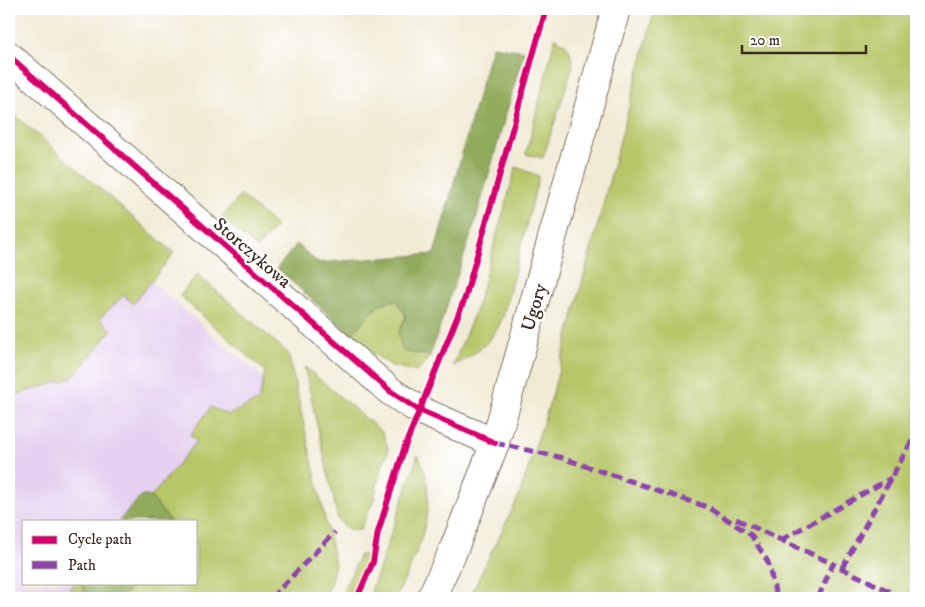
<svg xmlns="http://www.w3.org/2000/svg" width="925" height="607" viewBox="0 0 925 607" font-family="'IM FELL DW Pica',serif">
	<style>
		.built { fill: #e6d2f0; fill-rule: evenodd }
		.green { fill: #b7c668; stroke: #797843 }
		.forest { fill: #91ab5c; stroke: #666a3d }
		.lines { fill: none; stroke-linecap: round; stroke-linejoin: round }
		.minor-casing { stroke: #7b6e5e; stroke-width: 30 }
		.minor { stroke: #fff; stroke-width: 28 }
		.quiet { stroke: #8e44ad; stroke-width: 5; stroke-dasharray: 10 5; stroke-linecap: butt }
		.cycleway-casing { stroke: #fff; stroke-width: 9 }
		.cycleway { stroke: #d6006c; stroke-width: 6 }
		.labels { text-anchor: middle; stroke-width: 4.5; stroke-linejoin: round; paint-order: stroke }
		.street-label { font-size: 19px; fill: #3b2a1e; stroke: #fff }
	</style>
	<rect width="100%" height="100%" fill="#fff"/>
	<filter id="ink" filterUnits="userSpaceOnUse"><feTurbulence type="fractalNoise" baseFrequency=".02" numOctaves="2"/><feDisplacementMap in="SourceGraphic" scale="10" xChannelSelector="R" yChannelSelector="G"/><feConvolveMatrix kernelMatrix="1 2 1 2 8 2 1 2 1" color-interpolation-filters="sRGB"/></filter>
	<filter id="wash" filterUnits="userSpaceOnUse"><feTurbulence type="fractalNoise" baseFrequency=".0096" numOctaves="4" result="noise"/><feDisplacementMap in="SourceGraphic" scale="20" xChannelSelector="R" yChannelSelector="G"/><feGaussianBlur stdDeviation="1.12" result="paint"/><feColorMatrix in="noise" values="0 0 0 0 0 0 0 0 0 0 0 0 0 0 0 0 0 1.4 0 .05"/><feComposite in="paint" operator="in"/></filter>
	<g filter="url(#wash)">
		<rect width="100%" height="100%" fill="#f1ebd5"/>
		<!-- built -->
		<path class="built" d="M9,159L271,385L238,598H9ZM24,521H196V583H24Z"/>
		<!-- green -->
		<g class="green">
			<polygon points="655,9 916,9 916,598 469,598 519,496 552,396"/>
			<path d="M555,38C570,45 570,49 573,66L543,158L526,154Z"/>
			<polygon points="9,110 174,253 133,304 124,295 100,318 112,330 72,378 9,397"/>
			<path d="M516,167L539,176L503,317C492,343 477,353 453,366L476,309Z"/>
			<polygon points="241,195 276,226 257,248 221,218"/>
			<polygon points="197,274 288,353 335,564 329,588 324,598 120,598 137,583 196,583 196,521 170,521 151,497 197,441 190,435 211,407 228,415 259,400 265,371 180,296"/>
			<polygon points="396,300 406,316 398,334 403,351 430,356 417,372 392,366 375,355 351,335 380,304"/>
			<path d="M304,366L382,432L389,450L381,468L374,499L360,530C350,531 344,528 338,519Z"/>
			<path d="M418,455C421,462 425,470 426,477C435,521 413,560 396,598H369Z"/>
			<polygon points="360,555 365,555 367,560 348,598 340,598"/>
			<polygon points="74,583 81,583 86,597 98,598 62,598"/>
		</g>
		<!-- forest -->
		<g class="forest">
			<polygon points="492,46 524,51 474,226 430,356 403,351 398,334 406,316 396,300 380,304 351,335 277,268 297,244 318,263 434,254"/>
			<polygon points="142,495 151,497 170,521 119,521"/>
			<polygon points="81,583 137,583 120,598 86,597"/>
		</g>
	</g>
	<g filter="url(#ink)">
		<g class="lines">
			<!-- minor casing -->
			<g class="minor-casing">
				<g id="minor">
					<polyline points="9,56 390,391 419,410 495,443"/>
					<polyline points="431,598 453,551 495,443 616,9"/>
				</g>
			</g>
			<!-- minor -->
			<use href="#minor" class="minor"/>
			<!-- quiet -->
			<g class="quiet">
				<polyline points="495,443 559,457 710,508 751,535 768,562 776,596 779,598"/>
				<polyline points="736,519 833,564"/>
				<polyline points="781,540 891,478"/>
				<polyline points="842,568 916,433"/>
				<polyline points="271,598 335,532"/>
				<polyline points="818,598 833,564 903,598"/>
			</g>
			<!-- cycleway casing -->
			<g class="cycleway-casing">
				<g id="cycleway">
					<polyline points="9,56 390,391 419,410 495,443"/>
					<polyline points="357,598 373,562 378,532 405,446 465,298 546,9"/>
				</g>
			</g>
			<!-- cycleway -->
			<use href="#cycleway" class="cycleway"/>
		</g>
	</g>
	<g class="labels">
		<!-- street labels -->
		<g class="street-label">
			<text transform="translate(253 252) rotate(41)" y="7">Storczykowa</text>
			<text transform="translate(533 307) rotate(-74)" y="7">Ugory</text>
		</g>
	</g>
	<!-- margin -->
	<rect width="925" height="607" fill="none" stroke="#fff" stroke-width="30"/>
	<!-- legend -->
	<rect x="22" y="520" width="175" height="65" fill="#ffffff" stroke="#b1aaa5"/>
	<rect x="32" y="536" width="25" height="8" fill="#d6006c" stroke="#b1aaa5"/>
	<text x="68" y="544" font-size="15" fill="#3b2a1e">Cycle path</text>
	<rect x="32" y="561" width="25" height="8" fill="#8e44ad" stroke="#b1aaa5"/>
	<text x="68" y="570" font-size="15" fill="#3b2a1e">Path</text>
	<!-- scale -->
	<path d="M742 45v8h124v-8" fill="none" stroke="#3b2a1e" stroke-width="2.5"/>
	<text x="750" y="45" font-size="15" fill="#3b2a1e" stroke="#ffffff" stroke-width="4" paint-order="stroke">20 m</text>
</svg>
